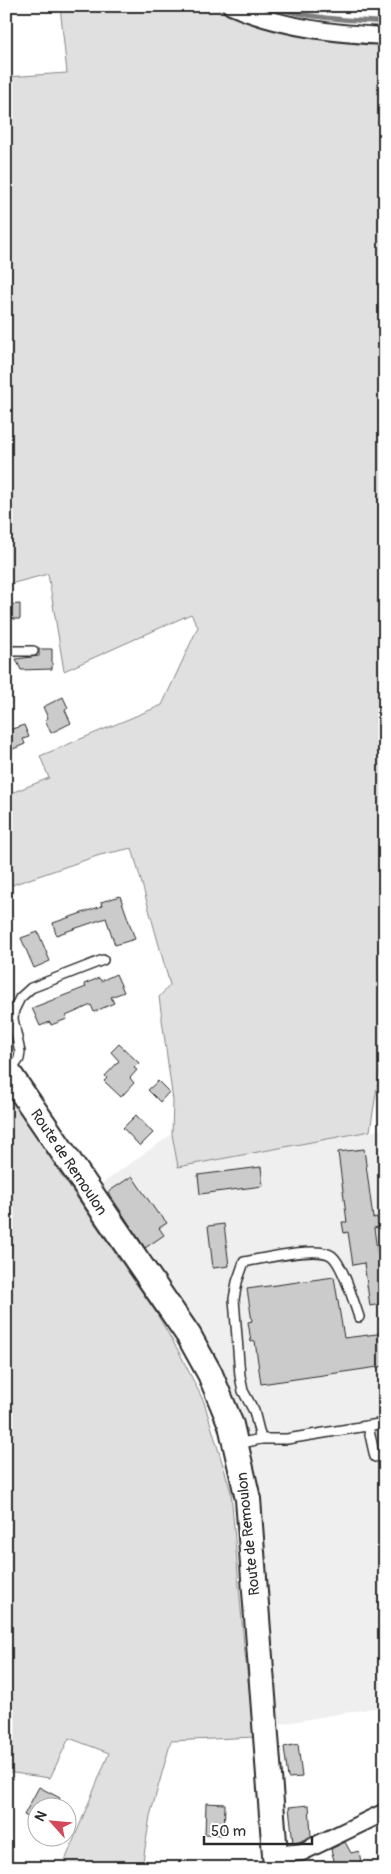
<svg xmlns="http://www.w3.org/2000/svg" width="391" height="1874" viewBox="0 0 391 1874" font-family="Pangolin,sans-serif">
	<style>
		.built { fill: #efefef }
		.green { fill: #e0e0e0; stroke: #868686 }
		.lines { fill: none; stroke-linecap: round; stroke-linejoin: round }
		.stream { stroke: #7e7e7e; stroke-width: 4.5 }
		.building { fill: #cbcbcb; stroke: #2b2b2b }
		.service-casing { stroke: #2b2b2b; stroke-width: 12 }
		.minor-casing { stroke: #2b2b2b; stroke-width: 20 }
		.secondary-casing { stroke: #2b2b2b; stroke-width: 28 }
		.service { stroke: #fff; stroke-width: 9 }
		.minor { stroke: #fff; stroke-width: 16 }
		.secondary { stroke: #fff; stroke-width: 24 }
		.labels { text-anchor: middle; stroke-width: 4.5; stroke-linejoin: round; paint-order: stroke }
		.street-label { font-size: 15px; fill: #2b2b2b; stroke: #fff }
	</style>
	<rect width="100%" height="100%" fill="#fff"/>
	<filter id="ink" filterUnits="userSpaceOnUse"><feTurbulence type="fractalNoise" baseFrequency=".02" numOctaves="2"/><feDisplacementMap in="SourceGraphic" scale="10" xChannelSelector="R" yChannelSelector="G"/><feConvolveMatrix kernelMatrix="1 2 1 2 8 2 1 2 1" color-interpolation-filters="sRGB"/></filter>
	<g filter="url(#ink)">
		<!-- built -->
		<polygon class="built" points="384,1129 385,1706 275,1725 255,1473 246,1432 235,1402 216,1361 97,1187 172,1134 178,1167"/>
		<!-- green -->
		<g class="green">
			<polygon points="60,6 211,6 251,24 295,35 341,40 385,42 385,1038 370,1131 178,1167 172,1134 173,1101 159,997 170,985 132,848 100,855 6,887 6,795 49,778 40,756 162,705 198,627 191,614 64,671 48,574 6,585 6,77 67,73"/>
			<polygon points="6,1088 60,1173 157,1314 179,1352 204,1402 231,1492 244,1645 255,1737 171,1741 150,1816 142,1868 62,1868 109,1753 69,1738 50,1778 6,1772"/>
		</g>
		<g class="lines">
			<!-- stream -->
			<path class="stream" d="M269,6C306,18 346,20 385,22"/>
		</g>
		<!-- building -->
		<g class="building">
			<polygon points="20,604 20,619 6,619 6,605"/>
			<polygon points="39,649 52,649 52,669 21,670 16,659 39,656"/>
			<polygon points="63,697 68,708 65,710 71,723 51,733 45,720 48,718 43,707"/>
			<polygon points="24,725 29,737 23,739 25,744 6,752 6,731"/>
			<polygon points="120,896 135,939 115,945 106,918 56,935 53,923 102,906 101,902"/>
			<polygon points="38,932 50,961 34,968 21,938"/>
			<polygon points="116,974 124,992 111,997 114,1003 94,1012 91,1005 66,1016 67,1019 51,1025 50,1022 40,1026 32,1008 86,987 84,984 99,978 101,981"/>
			<polygon points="119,1044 139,1063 134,1068 137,1070 130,1078 134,1083 121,1097 104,1081 107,1078 105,1076 119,1061 111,1052"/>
			<polygon points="158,1081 169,1092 160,1102 148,1090"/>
			<polygon points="136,1115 153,1133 140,1146 123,1128"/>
			<polygon points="364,1149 373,1218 377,1217 379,1227 374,1228 380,1272 385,1271 385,1303 370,1306 364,1263 353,1265 348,1232 344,1233 342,1222 347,1222 338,1152"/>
			<polygon points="261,1167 263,1186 200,1194 198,1175"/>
			<polygon points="132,1176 158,1214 159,1213 167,1223 159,1228 164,1235 145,1248 108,1192"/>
			<polygon points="224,1224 229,1266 213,1268 208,1226"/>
			<polygon points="334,1277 344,1338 385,1333 385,1366 261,1384 255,1341 251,1342 249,1328 248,1322 252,1321 247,1289"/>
			<polygon points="298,1744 302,1777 288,1778 284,1747"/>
			<polygon points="39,1787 60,1798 55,1806 38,1806 38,1822 24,1815"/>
			<polygon points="206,1803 225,1804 224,1835 205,1834"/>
			<polygon points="309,1805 311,1836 299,1842 293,1843 289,1807"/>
			<polygon points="345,1842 351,1853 359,1851 362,1868 336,1868 331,1849"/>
		</g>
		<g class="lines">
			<!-- service casing -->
			<g class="service-casing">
				<g id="service">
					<polyline points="6,651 33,651"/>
					<polyline points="11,1071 19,1059 20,1052 13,1019 14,1010 20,998 31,988 103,960"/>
					<polyline points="368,1426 375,1457"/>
					<path d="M261,1439L254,1411L243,1391L240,1376L234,1299L237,1282L244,1262C262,1259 318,1245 332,1256C343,1265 354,1303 359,1317"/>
					<polyline points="237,1444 261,1439 287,1439 385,1423"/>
				</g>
			</g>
			<!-- minor casing -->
			<g class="minor-casing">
				<g id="minor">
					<path d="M231,6C278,27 333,34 385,36"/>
					<polyline points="276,1855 302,1852 385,1812"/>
				</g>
			</g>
			<!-- secondary casing -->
			<g class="secondary-casing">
				<polyline id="secondary" points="6,1069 189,1336 210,1374 231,1425 248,1499 276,1868"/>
			</g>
			<!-- service -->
			<use href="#service" class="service"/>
			<!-- minor -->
			<use href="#minor" class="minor"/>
			<!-- secondary -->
			<use href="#secondary" class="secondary"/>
		</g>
	</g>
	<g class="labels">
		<!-- street labels -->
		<g class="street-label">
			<text transform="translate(69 1162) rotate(56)" y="5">Route de Remoulon</text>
			<text transform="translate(248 1534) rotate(-96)" y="5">Route de Remoulon</text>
		</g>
	</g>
	<!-- margin -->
	<rect width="391" height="1874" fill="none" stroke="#fff" stroke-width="25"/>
	<rect x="12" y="12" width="366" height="1849" fill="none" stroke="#2b2b2b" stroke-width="2" filter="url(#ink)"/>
	<!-- north arrow -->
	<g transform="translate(52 1822) rotate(297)"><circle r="24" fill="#ffffff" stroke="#aaaaaa"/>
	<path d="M0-4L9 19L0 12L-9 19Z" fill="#d1495b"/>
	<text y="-8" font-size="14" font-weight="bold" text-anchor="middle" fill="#2b2b2b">N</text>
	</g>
	<!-- scale -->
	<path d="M204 1836v8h108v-8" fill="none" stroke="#2b2b2b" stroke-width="2.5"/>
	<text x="211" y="1836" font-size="15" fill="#2b2b2b" stroke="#ffffff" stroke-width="4" paint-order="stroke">50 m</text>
</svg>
